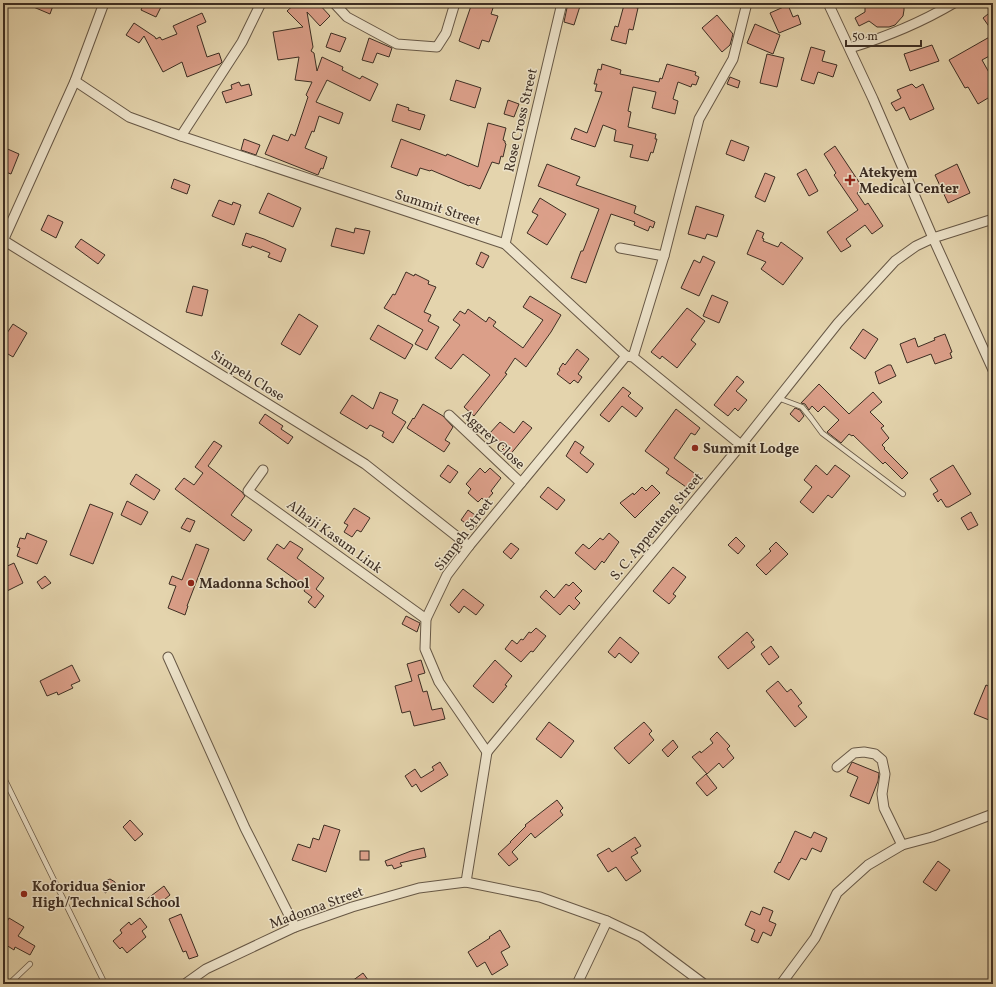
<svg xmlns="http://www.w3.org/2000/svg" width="996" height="987" viewBox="0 0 996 987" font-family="Vollkorn,serif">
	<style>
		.building { fill: #db9f89; stroke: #3d2e23 }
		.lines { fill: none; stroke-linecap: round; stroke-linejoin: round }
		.lane-casing { stroke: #675846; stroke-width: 6 }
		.street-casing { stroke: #675846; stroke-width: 11 }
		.lane { stroke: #ede3ca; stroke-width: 4.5 }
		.street { stroke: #ede3ca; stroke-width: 9 }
		.poi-dot { fill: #8f2418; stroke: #ede3ca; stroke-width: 1.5 }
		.labels { text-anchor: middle; stroke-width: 3; stroke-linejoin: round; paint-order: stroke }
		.street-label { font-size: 14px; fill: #3d2e23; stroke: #ede3ca }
		.poi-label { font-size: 14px; font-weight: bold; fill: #3d2e23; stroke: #ede3ca; text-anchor: start }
	</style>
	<rect width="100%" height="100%" fill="#e4d4ad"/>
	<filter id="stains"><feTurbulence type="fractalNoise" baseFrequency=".005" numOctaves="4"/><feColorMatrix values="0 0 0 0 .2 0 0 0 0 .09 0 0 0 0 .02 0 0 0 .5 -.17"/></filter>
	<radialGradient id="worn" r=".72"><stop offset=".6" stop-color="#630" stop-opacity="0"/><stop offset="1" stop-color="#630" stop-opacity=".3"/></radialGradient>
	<!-- building -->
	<g class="building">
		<polygon points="24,3 54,3 50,14"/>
		<polygon points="144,3 163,3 156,17 141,10"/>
		<polygon points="296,3 318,3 330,16 320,26 307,12 313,47 311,51 314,53 317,71 322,57 343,67 342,70 360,79 362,76 378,84 370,101 327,80 316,102 343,113 339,124 319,116 314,132 312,131 305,148 327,157 323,169 321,168 318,175 265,154 273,135 288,141 291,134 295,136 308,97 306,95 312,82 295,80 299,57 278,60 273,32 303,27 287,11"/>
		<polygon points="472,3 479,3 493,8 491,14 498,16 489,42 482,40 479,49 459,41"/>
		<polygon points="568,3 581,3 574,25 564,22"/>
		<polygon points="865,3 904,3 904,10 903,16 895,25 889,27 877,27 869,21 859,26 855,18 865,12"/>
		<polygon points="624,5 638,8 633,30 629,29 626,44 611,40 615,26 618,27"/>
		<polygon points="788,5 793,17 798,15 801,24 779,33 770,13"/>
		<polygon points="993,10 993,32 983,18"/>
		<polygon points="202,13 206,22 197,26 207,57 219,53 222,62 220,64 187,77 182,62 163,72 144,36 139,43 126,35 134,23 155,37 156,39 160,37 162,40 177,34 173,26"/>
		<polygon points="717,15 733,34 730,45 722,52 702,28"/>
		<polygon points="755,24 780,35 773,54 747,43"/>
		<polygon points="331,33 346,38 340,52 326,47"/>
		<polygon points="993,35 993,54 982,60 991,76 993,75 993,95 978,104 968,87 965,88 949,60"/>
		<polygon points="369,38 392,48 389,57 377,53 373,63 362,60"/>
		<polygon points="932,45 939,61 910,71 904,54"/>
		<polygon points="811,47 825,51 822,61 837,65 833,77 818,72 814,84 801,80"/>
		<polygon points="767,54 784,58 777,87 760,83"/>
		<polygon points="602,64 621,70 620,74 659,82 660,78 662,79 667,64 696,72 695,75 699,77 696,85 692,84 691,87 678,82 673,99 678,101 675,114 652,108 656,92 633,87 628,111 631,112 628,127 656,134 655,139 657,139 653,153 651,152 648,161 630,157 633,145 614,141 616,130 603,125 595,147 571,139 575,128 587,133 602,92 595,91 597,84 594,84 598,69 601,70"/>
		<polygon points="730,77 740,81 738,88 727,84"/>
		<polygon points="456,80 481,88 475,108 450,100"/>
		<polygon points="239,82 241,86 249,84 252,95 226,103 222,92 232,89 231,85"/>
		<polygon points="912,84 916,88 923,84 934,109 910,120 904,107 896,111 891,103 901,98 897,90"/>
		<polygon points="508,100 519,104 514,117 504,114"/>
		<polygon points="397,104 409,108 408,110 425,115 420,130 392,121"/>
		<polygon points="488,123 506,128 503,140 505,141 505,143 506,144 503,157 501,156 499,164 492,162 480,189 470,185 469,186 431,170 430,171 420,168 417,176 391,167 401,139 446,156 447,154 478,167"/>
		<polygon points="244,139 260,145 256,155 241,150"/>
		<polygon points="731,140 749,147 744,161 726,154"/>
		<polygon points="835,146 863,188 857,193 865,205 868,203 883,226 872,234 865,225 846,239 851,246 841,252 827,232 858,210 834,175 836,173 824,154"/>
		<polygon points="3,147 19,154 11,174 3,171"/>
		<polygon points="547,164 580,177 576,185 636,206 634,213 655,222 653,228 650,226 648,231 634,225 635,222 611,214 586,283 571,278 581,251 583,251 599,209 538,186"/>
		<polygon points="957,164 970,193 948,203 935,175"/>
		<polygon points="806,169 818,191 809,196 797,174"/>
		<polygon points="765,173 775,177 765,202 755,197"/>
		<polygon points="174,179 190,185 187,194 171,188"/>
		<polygon points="268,193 301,208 293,227 259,213"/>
		<polygon points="540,198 566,214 547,245 527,233 538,215 532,212"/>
		<polygon points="219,200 232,205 233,202 241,205 234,225 212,216"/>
		<polygon points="696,206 724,215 717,237 707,234 705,239 688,234"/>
		<polygon points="48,215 63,222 56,238 41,230"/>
		<polygon points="336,228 354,233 355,228 370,231 364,254 331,246"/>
		<polygon points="757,230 764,233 762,238 764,239 763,241 778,247 781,242 803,258 783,285 761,269 766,262 747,254"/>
		<polygon points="246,233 264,239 286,249 281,262 268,257 270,253 252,246 251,248 242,245"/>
		<polygon points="81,239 105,255 98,264 75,247"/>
		<polygon points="481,252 489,256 483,268 476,264"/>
		<polygon points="703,256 715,262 699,296 681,288 694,260 700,263"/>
		<polygon points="406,272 414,276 415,274 429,281 428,284 436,287 424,312 431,315 428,321 439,327 427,350 415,344 423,330 384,308 393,294 395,295"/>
		<polygon points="193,286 208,290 202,316 186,312"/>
		<polygon points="712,295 728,302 719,323 703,316"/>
		<polygon points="530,296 561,315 551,332 526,367 515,358 505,373 507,374 474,416 464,407 490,375 463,354 451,369 435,358 460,325 453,320 460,311 465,314 468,309 486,322 489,317 496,322 493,326 523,348 543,320 523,307"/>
		<polygon points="687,308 705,321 691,340 696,344 677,368 662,356 660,359 651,352"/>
		<polygon points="299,314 318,326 300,355 281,344"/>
		<polygon points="13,324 27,333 13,357 3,351 3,339"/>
		<polygon points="378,325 413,345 405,359 370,339"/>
		<polygon points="863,329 878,339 865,359 850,348"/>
		<polygon points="945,334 952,352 950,353 952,358 935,364 931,354 907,363 900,344 915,338 918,347 935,340 934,338"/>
		<polygon points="577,349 589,359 578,374 582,377 578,383 574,380 570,384 557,374 560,370 559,369 563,363 565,365"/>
		<polygon points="888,365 891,365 896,376 879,384 875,372"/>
		<polygon points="737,376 744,382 736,391 747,400 738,411 735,408 728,416 714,405"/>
		<polygon points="819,384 849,414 873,392 882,402 870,412 884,426 881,428 889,438 882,445 885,448 884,449 908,473 902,479 885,462 883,464 853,435 852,436 849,434 841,443 827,432 839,420 824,406 818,412 812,406 809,410 805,404 801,403"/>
		<polygon points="623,387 631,393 628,396 643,408 636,417 622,406 609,422 600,415"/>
		<polygon points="380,392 398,400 392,413 406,422 393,443 382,436 384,432 370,425 367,429 340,413 352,395 373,409"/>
		<polygon points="423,404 443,416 453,427 445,440 450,443 444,452 407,428 413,418 414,419"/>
		<polygon points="795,408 800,410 804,416 799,422 790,414"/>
		<polygon points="676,409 700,428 695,435 691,433 674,458 698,476 689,489 666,473 669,469 645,451"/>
		<polygon points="265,414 283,426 281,429 293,437 288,444 259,423"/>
		<polygon points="523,421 532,428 509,456 502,450 505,447 489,434 500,422 514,433"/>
		<polygon points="214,441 222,446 208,466 242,492 245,496 231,515 252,530 244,541 175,489 184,478 194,485 203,473 195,467"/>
		<polygon points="575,441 584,447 580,453 594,464 587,473 566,456"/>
		<polygon points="448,465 458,472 450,483 440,476"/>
		<polygon points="816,465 827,475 835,465 850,476 832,498 828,495 813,513 800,502 812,487 804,480"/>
		<polygon points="953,465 971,494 949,507 946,507 941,499 938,502 933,494 938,491 930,479"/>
		<polygon points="480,468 485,473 490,468 501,478 491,491 493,493 485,502 482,498 478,502 468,493 471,489 466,484"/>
		<polygon points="136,474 160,490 154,500 130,484"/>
		<polygon points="652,485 660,493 635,518 620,503 633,493 634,495 642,487 646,491"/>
		<polygon points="548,487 565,500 557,510 540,497"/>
		<polygon points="127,501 148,512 141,525 121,515"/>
		<polygon points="90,504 113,513 93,564 70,555"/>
		<polygon points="354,508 370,518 361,532 357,530 352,537 344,532 348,525 344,523"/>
		<polygon points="468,510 481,519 474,529 461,520"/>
		<polygon points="971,512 978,525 968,530 961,518"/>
		<polygon points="187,518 195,521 190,532 181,528"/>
		<polygon points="27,533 47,541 37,564 17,556 20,548 17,547 20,538 25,539"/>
		<polygon points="609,533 619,542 604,563 602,561 595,570 575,553 583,544 589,549 600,538 603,540"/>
		<polygon points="736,537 745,546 738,554 728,545"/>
		<polygon points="290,541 303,549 297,558 324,578 316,589 324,596 315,608 308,602 312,597 304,591 306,587 267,559 277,544 284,549"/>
		<polygon points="776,542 788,554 766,575 756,565 771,551 769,549"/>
		<polygon points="511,543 519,549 511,559 503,552"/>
		<polygon points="196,544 209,549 187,606 188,606 185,615 168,608 176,586 169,584 172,576 182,580"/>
		<polygon points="14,563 23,583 7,591 3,581 3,580 6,578 3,573 3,568"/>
		<polygon points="673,567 686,577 673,594 676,596 669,604 653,591"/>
		<polygon points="45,576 51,583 42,589 37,582"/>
		<polygon points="573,582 582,591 575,598 580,603 574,610 569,605 560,615 540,597 546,590 554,598 566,584 569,586"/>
		<polygon points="463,589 484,605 476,615 464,606 459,613 450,605"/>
		<polygon points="406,616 420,623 417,632 402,624"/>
		<polygon points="536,628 546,636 533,652 531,651 521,662 505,649 512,640 517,644 521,639 523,640 529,632 531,633"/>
		<polygon points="747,632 754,640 751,642 755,647 728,669 718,657"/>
		<polygon points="620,637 639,653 631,663 619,653 615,658 608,652"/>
		<polygon points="771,646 779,657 769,665 761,654"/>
		<polygon points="421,660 425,673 418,675 423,692 427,691 432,710 442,708 445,719 414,726 410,711 402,713 395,686 412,681 407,664"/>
		<polygon points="495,660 512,676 505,685 507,686 493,703 473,686"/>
		<polygon points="72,665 80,681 71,685 73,688 58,695 57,692 47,696 40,681"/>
		<polygon points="778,681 787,692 791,689 802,703 798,706 807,717 795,727 766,691"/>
		<polygon points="986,685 993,688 993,711 989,720 974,714"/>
		<polygon points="549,722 574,741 561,758 536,739"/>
		<polygon points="644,722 652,731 649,734 654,740 629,764 614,748"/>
		<polygon points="717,732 730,746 727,749 734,758 723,768 719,763 707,774 692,757 700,751 701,753 713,743 710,739"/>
		<polygon points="673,740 678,747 668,757 662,750"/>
		<polygon points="440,762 448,775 421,792 416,784 412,787 405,776 415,769 421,778 434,770 432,767"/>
		<polygon points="852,762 879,773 878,781 869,804 850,796 858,777 847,772"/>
		<polygon points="706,774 717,788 707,796 696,783"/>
		<polygon points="557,800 563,808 560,811 563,815 535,838 531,833 512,852 518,859 509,866 498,854 511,842 510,842 526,826 525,825"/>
		<polygon points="130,820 143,834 135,841 123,827"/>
		<polygon points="324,825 340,830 326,872 292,860 298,844 310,848 313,838 319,840"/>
		<polygon points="795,831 811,838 814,832 827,838 821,852 812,848 806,860 801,858 789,880 774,872 779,862 780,863"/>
		<polygon points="635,837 641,846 635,849 638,853 631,857 641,871 626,881 616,867 608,872 597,855 609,848 612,852"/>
		<polygon points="424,848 426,857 400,863 402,866 394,869 392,865 387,866 385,861 411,851"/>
		<rect x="360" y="851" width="9" height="9"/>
		<polygon points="938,861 950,870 936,891 923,882"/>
		<polygon points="110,879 115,882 115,887 105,893 105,881"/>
		<polygon points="164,886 170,895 154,908 147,899"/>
		<polygon points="763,907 773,911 769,921 776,924 771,936 763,932 758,943 751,940 755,930 745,925 751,911 760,915"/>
		<polygon points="181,914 198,956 189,959 186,951 183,952 169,919"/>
		<polygon points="9,918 24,927 18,936 35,946 30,955 15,947 14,950 3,943 3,939 6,933 3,931 3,929"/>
		<polygon points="140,918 147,927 142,931 146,937 127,953 122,947 120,949 113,941 122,933 120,930 129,922 131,925"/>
		<polygon points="500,930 510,947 501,952 508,965 492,975 485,962 477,967 468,952 490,938 489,937"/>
		<polygon points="363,973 371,984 348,984"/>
	</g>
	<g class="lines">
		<!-- lane casing -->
		<g class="lane-casing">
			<g id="lane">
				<polyline points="778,398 802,407 811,418 822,433 903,494"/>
				<polyline points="3,776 105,984"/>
				<polyline points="9,984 30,964"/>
			</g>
		</g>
		<!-- street casing -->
		<g class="street-casing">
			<g id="street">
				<polyline points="334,3 347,17 397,44 437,47 446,33 455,3"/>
				<polyline points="828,3 873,99 933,238 993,219"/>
				<path d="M850,48C886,37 922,22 954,3"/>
				<polyline points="75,81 129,117 181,136 505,244 626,356 633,357 741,445"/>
				<polyline points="181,136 242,42 261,3"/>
				<polyline points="3,240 365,464 469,546"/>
				<polyline points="3,241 75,81 104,3"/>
				<polyline points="505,244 562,3"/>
				<polyline points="620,248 664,256"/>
				<polyline points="633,357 664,256 699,119 733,59 747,3"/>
				<polyline points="449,415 521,483"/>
				<polyline points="263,470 248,491 426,619"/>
				<polyline points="168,657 245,828 295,927"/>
				<polyline points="487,752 741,445 838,323 895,261 916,246 933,238 993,370"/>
				<polyline points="487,752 439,682 425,649 426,619 447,575 469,546 626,356"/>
				<polyline points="837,767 854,753 864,752 875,754 882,760 885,774 882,794 884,808 902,845"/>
				<polyline points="466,882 487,752"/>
				<polyline points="185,984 206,969 295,927 352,907 419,888 466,882 540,897 607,921 641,937 704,984"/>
				<polyline points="577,984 607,921"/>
				<polyline points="781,984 815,938 837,893 868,865 902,845 932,837 993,814"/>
			</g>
		</g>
		<!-- lane -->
		<use href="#lane" class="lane"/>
		<!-- street -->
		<use href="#street" class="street"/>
	</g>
	<!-- markers -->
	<g class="poi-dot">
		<path d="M848 174h4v4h4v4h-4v4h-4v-4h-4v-4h4z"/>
		<circle cx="695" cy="448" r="4"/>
		<circle cx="191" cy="583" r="4"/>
		<circle cx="24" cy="894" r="4"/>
	</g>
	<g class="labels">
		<!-- street labels -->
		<g class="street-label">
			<text transform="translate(520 120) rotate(-77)" y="5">Rose Cross Street</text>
			<text transform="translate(438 207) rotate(18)" y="5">Summit Street</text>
			<text transform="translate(248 375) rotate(32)" y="5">Simpeh Close</text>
			<text transform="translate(494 439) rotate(43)" y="5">Aggrey Close</text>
			<text transform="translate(656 526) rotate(-50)" y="5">S. C. Appenteng Street</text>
			<text transform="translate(463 534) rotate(-53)" y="5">Simpeh Street</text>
			<text transform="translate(335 536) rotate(36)" y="5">Alhaji Kasum Link</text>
			<text transform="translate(316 907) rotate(-20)" y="5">Madonna Street</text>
		</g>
		<!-- poi labels -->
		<g class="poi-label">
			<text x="859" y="177">Atekyem<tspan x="859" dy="16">Medical Center</tspan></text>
			<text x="703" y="453">Summit Lodge</text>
			<text x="199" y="588">Madonna School</text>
			<text x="32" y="891">Koforidua Senior<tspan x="32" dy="16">High/Technical School</tspan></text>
		</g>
	</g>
	<!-- margin -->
	<rect width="996" height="987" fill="none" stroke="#e4d4ad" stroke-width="16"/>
	<rect x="4" y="4" width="988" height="979" fill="none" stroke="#3d2e23" stroke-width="2"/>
	<rect x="8" y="8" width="980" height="971" fill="none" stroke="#3d2e23"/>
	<!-- scale -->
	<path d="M846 40v6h75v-6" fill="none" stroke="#3d2e23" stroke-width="2"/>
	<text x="852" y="40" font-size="12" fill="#3d2e23" stroke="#ede3ca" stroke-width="3" paint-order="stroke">50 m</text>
	<rect width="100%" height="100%" filter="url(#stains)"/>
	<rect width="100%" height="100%" fill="url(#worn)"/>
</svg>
